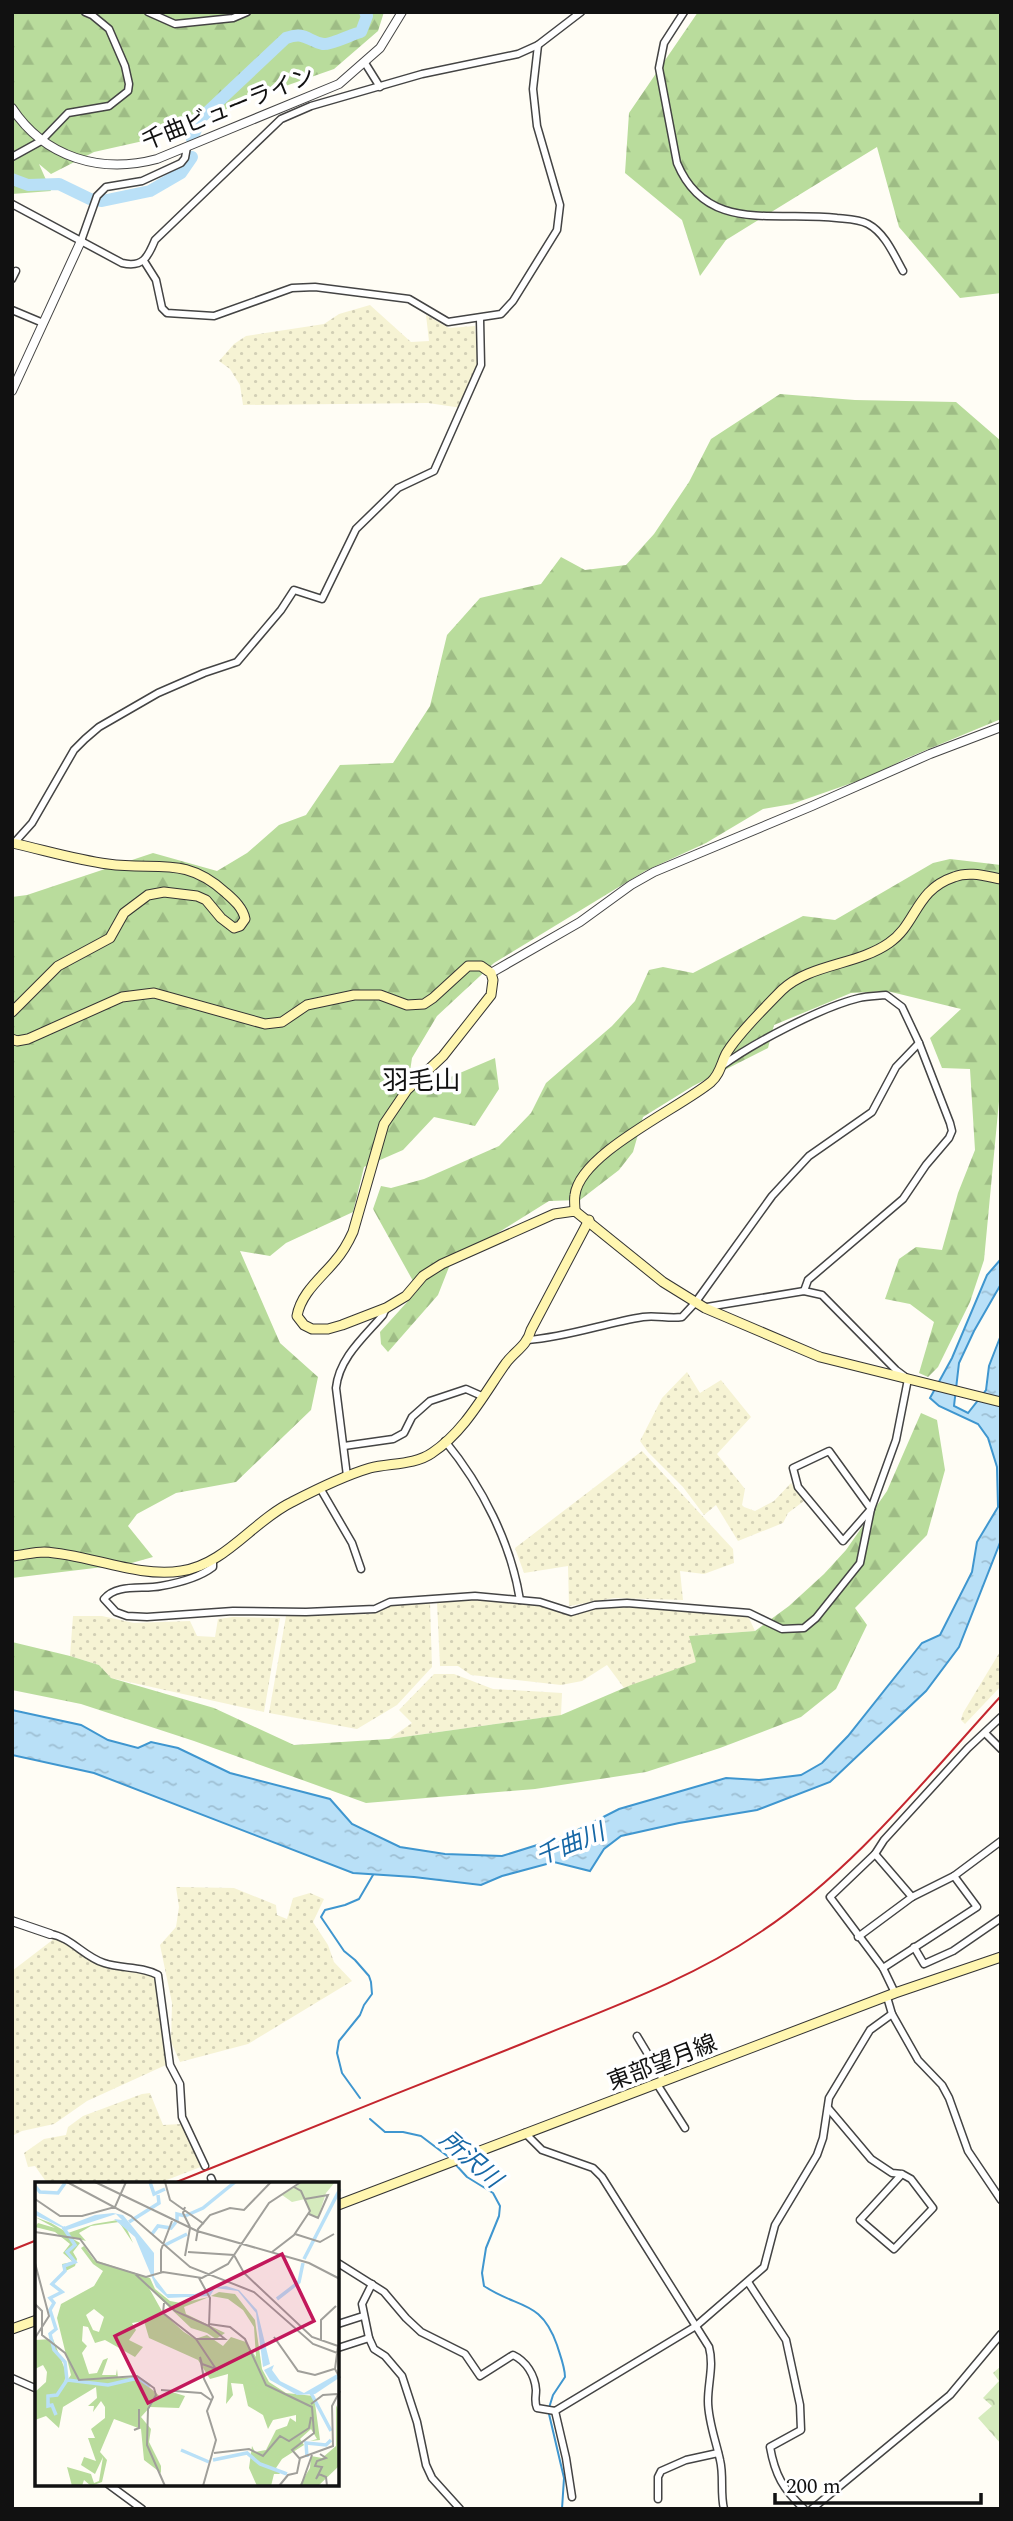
<svg xmlns="http://www.w3.org/2000/svg" width="1013" height="2521" viewBox="0 0 1013 2521" font-family="Spectral,'Noto Sans JP',serif">
	<style>
		.farmland { fill: url(#farmland-dots) }
		.forest { fill: url(#forest-firs) }
		.park { fill: url(#park-crowns) }
		.water { fill: url(#water-ripples); stroke: #3f96cf; stroke-width: 2 }
		.lines { fill: none; stroke-linecap: round; stroke-linejoin: round }
		.stream { stroke: #3f96cf; stroke-width: 2 }
		.river { stroke: #b9e0f7; stroke-width: 12 }
		.minor-casing { stroke: #444; stroke-width: 9 }
		.tertiary-casing { stroke: #444; stroke-width: 10 }
		.secondary-casing { stroke: #333; stroke-width: 11 }
		.minor { stroke: #fff; stroke-width: 6 }
		.tertiary { stroke: #fff; stroke-width: 8 }
		.secondary { stroke: #fff6b0; stroke-width: 9 }
		.rail { stroke: #c4262e; stroke-width: 2 }
		.labels { text-anchor: middle; stroke-width: 7; stroke-linejoin: round; paint-order: stroke }
		.street-label { font-size: 23px; fill: #111; stroke: #fff }
		.water-label { font-size: 24px; font-style: italic; fill: #1768a6; stroke: #fff }
		.quarter-label { font-size: 26px; fill: #111; stroke: #fff }
		.inset-river { fill: none; stroke: #b9e0f7; stroke-width: 3.5 }
		.inset-road { fill: none; stroke: #a09f9a; stroke-width: 2 }
		.view { fill: #c2185b; fill-opacity: 0.15; stroke: #c2185b; stroke-width: 3.5 }
		.inset-edge { fill: none; stroke: #111; stroke-width: 3.5 }
	</style>
	<defs>
		<pattern id="farmland-dots" width="8" height="8" patternUnits="userSpaceOnUse" patternTransform="scale(1.75)"><rect width="8" height="8" fill="#f6f3d4"/><path d="M2 2h.1M6 6h.1" fill="none" stroke="#d2cfb5" stroke-width="1.8" stroke-linecap="round"/></pattern>
		<pattern id="forest-firs" width="22" height="20" patternUnits="userSpaceOnUse" patternTransform="scale(1.75)"><rect width="22" height="20" fill="#b9dc9c"/><path d="M5 1l3.5 6h-7zM16 11l3.5 6h-7z" fill="#9ebc85"/></pattern>
		<pattern id="park-crowns" width="20" height="18" patternUnits="userSpaceOnUse" patternTransform="scale(1.75)"><rect width="20" height="18" fill="#d5ebbd"/><path d="M2 6a3 3 0 1 1 6 0M12 15a3 3 0 1 1 6 0" fill="none" stroke="#b6c8a1"/></pattern>
		<pattern id="water-ripples" width="26" height="14" patternUnits="userSpaceOnUse" patternTransform="scale(1.75)"><rect width="26" height="14" fill="#b9e0f7"/><path d="M2 4q2-2 4 0t4 0M15 11q2-2 4 0t4 0" fill="none" stroke="#9ebfd3"/></pattern>
	</defs>
	<rect width="100%" height="100%" fill="#fffdf5"/>
	<!-- farmland -->
	<g class="farmland">
		<polygon points="370,305 411,342 429,341 426,315 449,328 475,326 478,364 462,408 428,403 243,405 240,385 230,369 219,361 234,344 246,336 324,324 339,314"/>
		<polygon points="687,1372 700,1393 721,1380 751,1417 717,1454 745,1489 742,1505 744,1507 755,1511 774,1501 791,1483 804,1501 788,1513 783,1523 738,1541 716,1505 704,1515 683,1487 648,1452 640,1441 662,1398"/>
		<polygon points="642,1451 733,1549 734,1563 704,1574 680,1571 683,1600 614,1598 569,1606 568,1566 524,1573 515,1548"/>
		<polygon points="472,1599 538,1605 572,1616 596,1608 626,1606 748,1616 755,1631 690,1636 697,1662 624,1688 607,1665 582,1681 561,1685 471,1675 458,1666 440,1666 437,1602"/>
		<polygon points="430,1603 432,1667 397,1705 357,1729 269,1713 286,1616 371,1614 391,1605"/>
		<polygon points="73,1616 102,1616 134,1623 190,1621 197,1636 215,1637 218,1619 233,1617 280,1618 264,1712 111,1678 99,1665 70,1656"/>
		<polygon points="1001,1650 1001,1686 965,1724 961,1720 963,1713"/>
		<polygon points="434,1674 454,1674 493,1689 562,1693 561,1715 389,1739 412,1723 399,1710"/>
		<polygon points="176,1887 234,1888 276,1905 277,1915 287,1919 293,1898 310,1893 324,1899 313,1922 328,1945 334,1962 352,1981 248,2044 180,2062 171,2042 172,2003 160,1945 176,1927 179,1907"/>
		<polygon points="59,1935 99,1963 156,1974 168,2064 87,2101 54,2124 22,2131 12,2136 12,1971"/>
		<polygon points="150,2093 163,2125 181,2124 203,2166 159,2183 47,2183 35,2166 28,2167 24,2153 44,2139 66,2135 68,2127 83,2116 142,2094"/>
	</g>
	<!-- forest -->
	<g class="forest">
		<polygon points="12,12 384,12 378,31 334,69 274,90 152,139 94,152 51,174 39,164 51,191 12,194"/>
		<polygon points="698,12 1001,12 1001,293 960,298 899,227 877,147 726,240 700,276 682,220 625,173 629,113"/>
		<polygon points="780,394 855,400 956,402 1001,441 1001,719 907,758 869,777 792,804 763,809 706,843 645,871 494,963 437,1016 412,1058 409,1078 441,1081 495,1058 499,1089 475,1126 434,1117 403,1150 364,1167 353,1212 286,1243 270,1256 240,1251 280,1343 318,1377 311,1410 236,1482 176,1493 137,1514 128,1526 153,1557 128,1564 12,1578 12,897 27,895 153,853 217,871 247,853 279,825 306,815 340,765 393,763 430,706 447,635 480,598 541,584 561,557 585,570 626,565 654,534 689,482 711,439"/>
		<polygon points="950,859 1001,865 1001,1080 984,1260 970,1302 938,1367 928,1377 919,1373 934,1322 910,1304 885,1299 899,1259 916,1247 942,1250 958,1193 975,1150 970,1069 942,1068 930,1038 961,1009 887,991 851,993 774,1025 768,1048 693,1086 643,1117 633,1152 619,1170 580,1200 549,1201 451,1262 438,1295 388,1352 381,1344 380,1332 418,1290 373,1209 381,1186 391,1188 424,1179 499,1146 531,1113 546,1083 612,1026 635,1001 649,970 663,967 693,973 803,916 835,920 933,863"/>
		<polygon points="921,1413 937,1420 945,1470 927,1535 855,1608 867,1625 836,1689 801,1717 720,1748 646,1772 535,1789 366,1803 194,1741 81,1704 12,1690 12,1642 70,1656 99,1665 111,1678 214,1708 294,1745 389,1739 561,1715 631,1685 696,1662 689,1636 755,1631 789,1606 824,1574 846,1550 887,1491"/>
	</g>
	<!-- park -->
	<polygon class="park" points="1001,2366 1001,2444 978,2418 992,2406 983,2398 999,2381 993,2373"/>
	<!-- water -->
	<polygon class="water" points="1001,1259 1001,1284 974,1331 959,1363 954,1406 968,1413 986,1390 989,1366 1001,1335 1001,1540 959,1647 926,1691 830,1782 757,1810 679,1823 621,1836 604,1849 590,1871 554,1862 502,1876 481,1885 414,1877 353,1873 94,1773 12,1755 12,1710 81,1725 108,1740 138,1748 151,1742 178,1748 230,1773 330,1799 352,1824 400,1847 445,1854 502,1856 566,1836 619,1809 726,1778 759,1780 801,1775 822,1763 848,1736 922,1643 940,1635 972,1572 977,1542 998,1507 997,1467 988,1438 978,1424 939,1406 930,1398 952,1358 987,1275"/>
	<g class="lines">
		<!-- stream -->
		<g class="stream">
			<polyline points="360,2098 342,2073 337,2053 339,2041 360,2015 364,2005 372,1994 371,1982 369,1976 355,1960 344,1951 321,1917 325,1910 345,1905 359,1899 373,1875"/>
			<polyline points="370,2119 385,2132 403,2132 421,2136 450,2158"/>
			<path d="M456,2165L467,2177L493,2193L500,2206L499,2216L486,2248L482,2273L484,2286C518,2309 541,2299 557,2345C560,2355 565,2367 565,2377L553,2395L549,2408"/>
			<polyline points="549,2414 564,2478 562,2509"/>
		</g>
		<!-- river -->
		<g class="river">
			<path d="M192,139L201,118L286,38C306,31 307,41 323,44C331,45 352,34 361,32L367,16L365,12"/>
			<polyline points="12,179 28,185 59,184 90,199 102,201 150,191 181,173 192,157"/>
		</g>
		<!-- minor casing -->
		<g class="minor-casing">
			<g id="minor">
				<polyline points="148,12 175,24 233,18 247,12"/>
				<path d="M684,12L664,43L659,68L677,163C707,235 776,210 837,218C847,219 859,219 868,224C885,233 894,255 903,271"/>
				<polyline points="365,63 380,87"/>
				<polyline points="12,157 41,141 68,113 109,106 128,91 129,84 125,66 109,29 92,15 85,12"/>
				<path d="M12,204L122,263C143,268 148,257 155,240L281,119L311,106L422,74L518,54L538,45L581,12"/>
				<polyline points="81,241 97,196 106,187 142,181 181,163 185,158 187,147"/>
				<polyline points="144,261 156,280 162,308 167,313 214,316 292,288 315,287 409,299 448,322 501,314 513,301 557,230 560,205 537,126 533,89 538,45"/>
				<polyline points="12,279 16,271"/>
				<polyline points="12,310 43,323"/>
				<polyline points="14,843 32,823 74,750 85,739 99,727 158,693 204,673 237,662 281,610 294,590 322,599 356,529 398,488 434,471 481,365 480,319"/>
				<path d="M722,1066C753,1043 822,1007 859,998C867,996 877,996 886,995L902,1007L919,1043L950,1123L952,1131L949,1138L926,1165L903,1199L808,1280L804,1291"/>
				<path d="M528,1340C568,1337 605,1323 643,1317C656,1315 669,1319 682,1317L695,1303L772,1196L809,1156L872,1112L896,1067L919,1043"/>
				<path d="M445,1441C482,1486 511,1543 520,1600"/>
				<polyline points="344,1446 393,1439 404,1433 412,1417 430,1401 466,1389 484,1397"/>
				<polygon points="829,1451 871,1509 843,1541 798,1487 793,1468"/>
				<path d="M347,1476L336,1388C339,1358 364,1337 383,1315L386,1308"/>
				<polyline points="320,1488 352,1543 361,1569"/>
				<path d="M213,1561V1567C200,1577 178,1583 161,1586C143,1590 117,1583 104,1599L116,1612L127,1616L147,1617L233,1611L306,1612L375,1609L390,1602L475,1596L540,1602L571,1612L595,1605L627,1603L749,1613L782,1629L804,1628L816,1618L860,1563L871,1509L896,1440L908,1379L896,1370L822,1295L804,1291L707,1307"/>
				<polyline points="985,1733 1001,1749"/>
				<polyline points="875,1854 884,1840 968,1748 1001,1717"/>
				<path d="M50,1934C71,1937 84,1957 104,1963C122,1969 141,1966 158,1975L170,2065L180,2084L182,2117L205,2166"/>
				<polyline points="858,1937 912,1897 954,1876 1001,1841"/>
				<polyline points="914,1947 924,1964 953,1951 1001,1918"/>
				<polyline points="883,1968 977,1907 954,1876"/>
				<polyline points="895,1993 883,1968 830,1897 875,1854 912,1897"/>
				<polyline points="887,1997 892,2014 918,2060 942,2085 949,2098 968,2151 1001,2200"/>
				<polyline points="637,2036 664,2081"/>
				<polyline points="657,2084 685,2128"/>
				<polyline points="828,2108 871,2159 892,2173 902,2174 911,2179 933,2208 894,2249 860,2220 902,2174"/>
				<path d="M525,2133L542,2150L593,2168L602,2177L709,2347C714,2366 708,2382 708,2401C708,2421 716,2441 720,2460C724,2476 720,2493 724,2509"/>
				<polyline points="211,2178 213,2183"/>
				<path d="M338,2263L384,2292L406,2318L421,2332L465,2354L480,2376L513,2355C526,2361 535,2375 536,2390C536,2397 534,2401 537,2408L555,2411L696,2326L764,2267L775,2225L817,2155L823,2138L829,2098L870,2030L892,2014"/>
				<path d="M748,2282L786,2340L800,2405L801,2430L770,2447C775,2475 783,2489 804,2509"/>
				<polyline points="372,2284 362,2304 369,2338 374,2349 385,2356 402,2376 417,2422 426,2465 432,2478 460,2509"/>
				<polyline points="338,2324 363,2316"/>
				<polyline points="338,2348 369,2338"/>
				<polyline points="12,2378 37,2389"/>
				<polyline points="555,2411 566,2458 572,2497"/>
				<polyline points="108,2484 142,2509"/>
				<polyline points="658,2499 658,2477 661,2471 686,2460 718,2453"/>
				<polyline points="812,2509 950,2395 1001,2334"/>
			</g>
		</g>
		<!-- tertiary casing -->
		<g class="tertiary-casing">
			<g id="tertiary">
				<path d="M12,108C45,158 101,174 157,159L339,84L380,48L402,12"/>
				<polyline points="12,391 81,241"/>
				<polyline points="491,973 580,922 631,885 654,872 812,806 930,754 1001,727"/>
				<polyline points="12,1921 50,1934"/>
			</g>
		</g>
		<!-- secondary casing -->
		<g class="secondary-casing">
			<g id="secondary">
				<path d="M12,843C44,850 76,860 108,864C156,871 185,855 226,893C234,900 243,908 245,919L240,926L234,928L221,918L206,900L197,896L164,892L148,895L124,913L110,938L58,966L12,1012"/>
				<path d="M12,1039L17,1041L28,1039L122,997L154,993L265,1024L282,1022L307,1005L354,995H380L407,1005L424,1004L433,998L468,966H481L491,973L493,980L491,995L443,1056L407,1090L384,1124L353,1232C348,1243 343,1252 335,1261C321,1278 301,1293 297,1316L304,1325L312,1329H328L342,1325L386,1308L406,1296L423,1276L442,1264L554,1214L575,1211L663,1282L705,1308L820,1357L1001,1402"/>
				<path d="M575,1211C575,1206 574,1200 575,1195C580,1153 680,1108 711,1082C720,1074 721,1064 726,1054C735,1038 768,1004 782,990C809,964 858,965 889,943C917,924 915,890 954,877C969,871 985,876 1001,879"/>
				<path d="M12,1556C23,1555 34,1552 44,1552C88,1554 137,1578 181,1571C225,1565 253,1521 292,1502C317,1489 343,1476 370,1468C389,1463 415,1465 432,1453C465,1431 484,1394 506,1363C515,1351 527,1346 531,1330L589,1220"/>
				<polyline points="338,2205 895,1993 1001,1957"/>
				<polyline points="12,2329 37,2320"/>
			</g>
		</g>
		<!-- minor -->
		<use href="#minor" class="minor"/>
		<!-- tertiary -->
		<use href="#tertiary" class="tertiary"/>
		<!-- secondary -->
		<use href="#secondary" class="secondary"/>
		<!-- rail -->
		<g class="rail">
			<path d="M174,2183C291,2136 407,2089 524,2043C604,2010 688,1981 759,1933C853,1871 925,1779 1001,1696"/>
			<polyline points="12,2250 37,2240"/>
		</g>
	</g>
	<g class="labels">
		<!-- street labels -->
		<g class="street-label">
			<text transform="translate(228 108) rotate(-22)" y="8">千曲ビューライン</text>
			<text transform="translate(662 2062) rotate(-21)" y="8">東部望月線</text>
		</g>
		<!-- water labels -->
		<g class="water-label">
			<text transform="translate(570 1844) rotate(-22)" y="8">千曲川</text>
			<text transform="translate(471 2159) rotate(41)" y="8">所沢川</text>
		</g>
		<!-- quarter labels -->
		<g class="quarter-label">
			<text x="421" y="1089">羽毛山</text>
		</g>
	</g>
	<!-- overview -->
	<g transform="translate(35 2182)">
		<rect width="304" height="304" fill="#fffdf5"/>
		<path d="M0,35L16,41L33,51L59,42L83,38L90,43L98,61L84,40L56,44L44,51L51,59L33,54L45,61L38,70L42,77L40,84L29,90L27,82L38,80L28,71L35,62L20,50L0,45L3,41L20,46ZM49,64L59,78L115,96L120,107L135,119L146,121L174,115L149,125L151,132L190,151L181,157L172,151L156,146L114,106L128,131L149,150L160,157L172,153L188,164L196,155L211,160L221,175L219,145L208,128L193,117L176,114L184,110L200,112L220,138L227,187L234,200L251,211L279,214L285,258L275,259L282,257L276,247L265,257L269,263L247,277L241,286L245,292H239L236,304H222L214,286L217,264L220,270L231,268L241,248L252,244L255,236L261,240V233L238,238L233,247L228,233L213,224L208,202L196,201L198,213L191,222L193,192L175,197L163,178L114,156L109,139L97,141L101,148L94,158L108,165L100,175L70,158L60,161L53,145L48,144L47,159L52,164L47,171L54,192L62,191L68,178L73,176L67,193H81L82,187L83,196L102,195L127,216L137,210L150,214L144,226L115,225L106,235L116,247L114,260L126,284V291L109,278L106,247L79,237L65,270L72,278L67,300L56,304L49,298L47,304H37L32,285L56,292L59,301L64,299L68,275L60,292L46,283L49,275L61,279L53,256H60L56,247L70,236V225L66,219L58,230L59,224H53L62,216L61,205L28,225L24,246L11,234L0,238V210L11,200L12,190L8,183L0,187V158L18,157L31,190L29,203L36,193L22,136L26,122L59,104L68,89L58,82L46,66ZM59,127L69,135L64,150L58,148L51,133ZM301,223L304,230V284L283,304H264L275,286L276,274L287,276L301,264Z" fill="#b9dc9c" fill-rule="evenodd"/>
		<path d="M268,0H300L291,11L283,36L275,32L270,17L257,20L247,13Z" fill="#d5ebbd"/>
		<path d="M0,28L29,45L60,33L78,31L88,33L119,71V95L132,112H160L176,106L191,104L204,108L222,128L235,182L228,185L221,131L203,109L180,106L175,114L133,116L121,105L100,55L79,37L87,38L81,32L32,48L0,33ZM239,183L237,188L245,199L269,211L304,191V196L280,212L262,213L235,198L229,188Z" fill="#b9e0f7"/>
		<path class="inset-river" d="M115,0L119,12L130,7M0,4L5,10L23,11L30,1M142,39V32L150,34L168,26L200,0M94,40L124,21L123,13M28,45L40,63L32,70L40,80L29,84L30,89L17,102L27,110L15,116L19,121L15,128L21,147L15,152L19,168L30,180L32,198L73,203L103,196L115,204M117,52L123,44L136,46L141,40M130,63L152,52M269,77L305,7M242,117L264,100L268,81M276,211L296,249M21,233L17,223L13,224V214L22,213L32,198M146,268L174,280M272,275L271,261L291,263L296,258M178,278L212,271L225,282L252,292"/>
		<path class="inset-road" d="M32,0L96,34L155,85L219,110L278,162L305,172M60,0L162,49L274,81L305,97M130,0L135,18L169,42M0,17L25,34H47L80,25L91,0M270,17L293,13L283,36L274,32M150,25L148,31L155,45M0,50L45,57L62,80L111,95L128,90L167,96L193,82L234,21L266,0M260,52L285,60L299,52M161,59L163,47L175,33L195,26L209,28L236,0M153,70L199,73L209,91L277,155L303,164L300,187L305,196M237,70L259,53L275,29L266,9L259,5M150,74L155,46M0,81L14,134L0,156M126,90V68L137,39M99,91L140,129L174,144L190,157H161L181,187L167,182L165,175L169,197L178,215L172,229L181,258L168,304M164,96L175,116L174,144M129,121L128,131L161,157M0,122L7,129V153L30,171L44,198L102,194L119,206L121,213L113,227L112,263L130,304M174,142L195,145L210,157L231,203L277,225L279,251L257,268L265,277M239,155L263,189L280,193L299,187M286,159V138L301,124M126,208L166,211L176,218M276,222L288,213L302,212M99,248L104,246V227M179,271L214,267L228,274L245,254L254,259L274,246L276,235M285,272L291,276L282,279L280,284L287,285L281,297L284,292L291,295L292,304M244,304L253,293L262,291L265,276L298,264L297,224L305,209M266,304L277,273"/>
		<path class="view" d="M247,72L279,139L113,221L80,154Z"/>
		<rect width="304" height="304" class="inset-edge"/>
	</g>
	<!-- border -->
	<rect width="1013" height="2521" fill="none" stroke="#111111" stroke-width="28"/>
	<!-- scale -->
	<path d="M775 2493v10h206v-10" fill="none" stroke="#111111" stroke-width="3.5"/>
	<text x="786" y="2493" font-size="21" fill="#111111" stroke="#ffffff" stroke-width="5" paint-order="stroke">200 m</text>
</svg>
